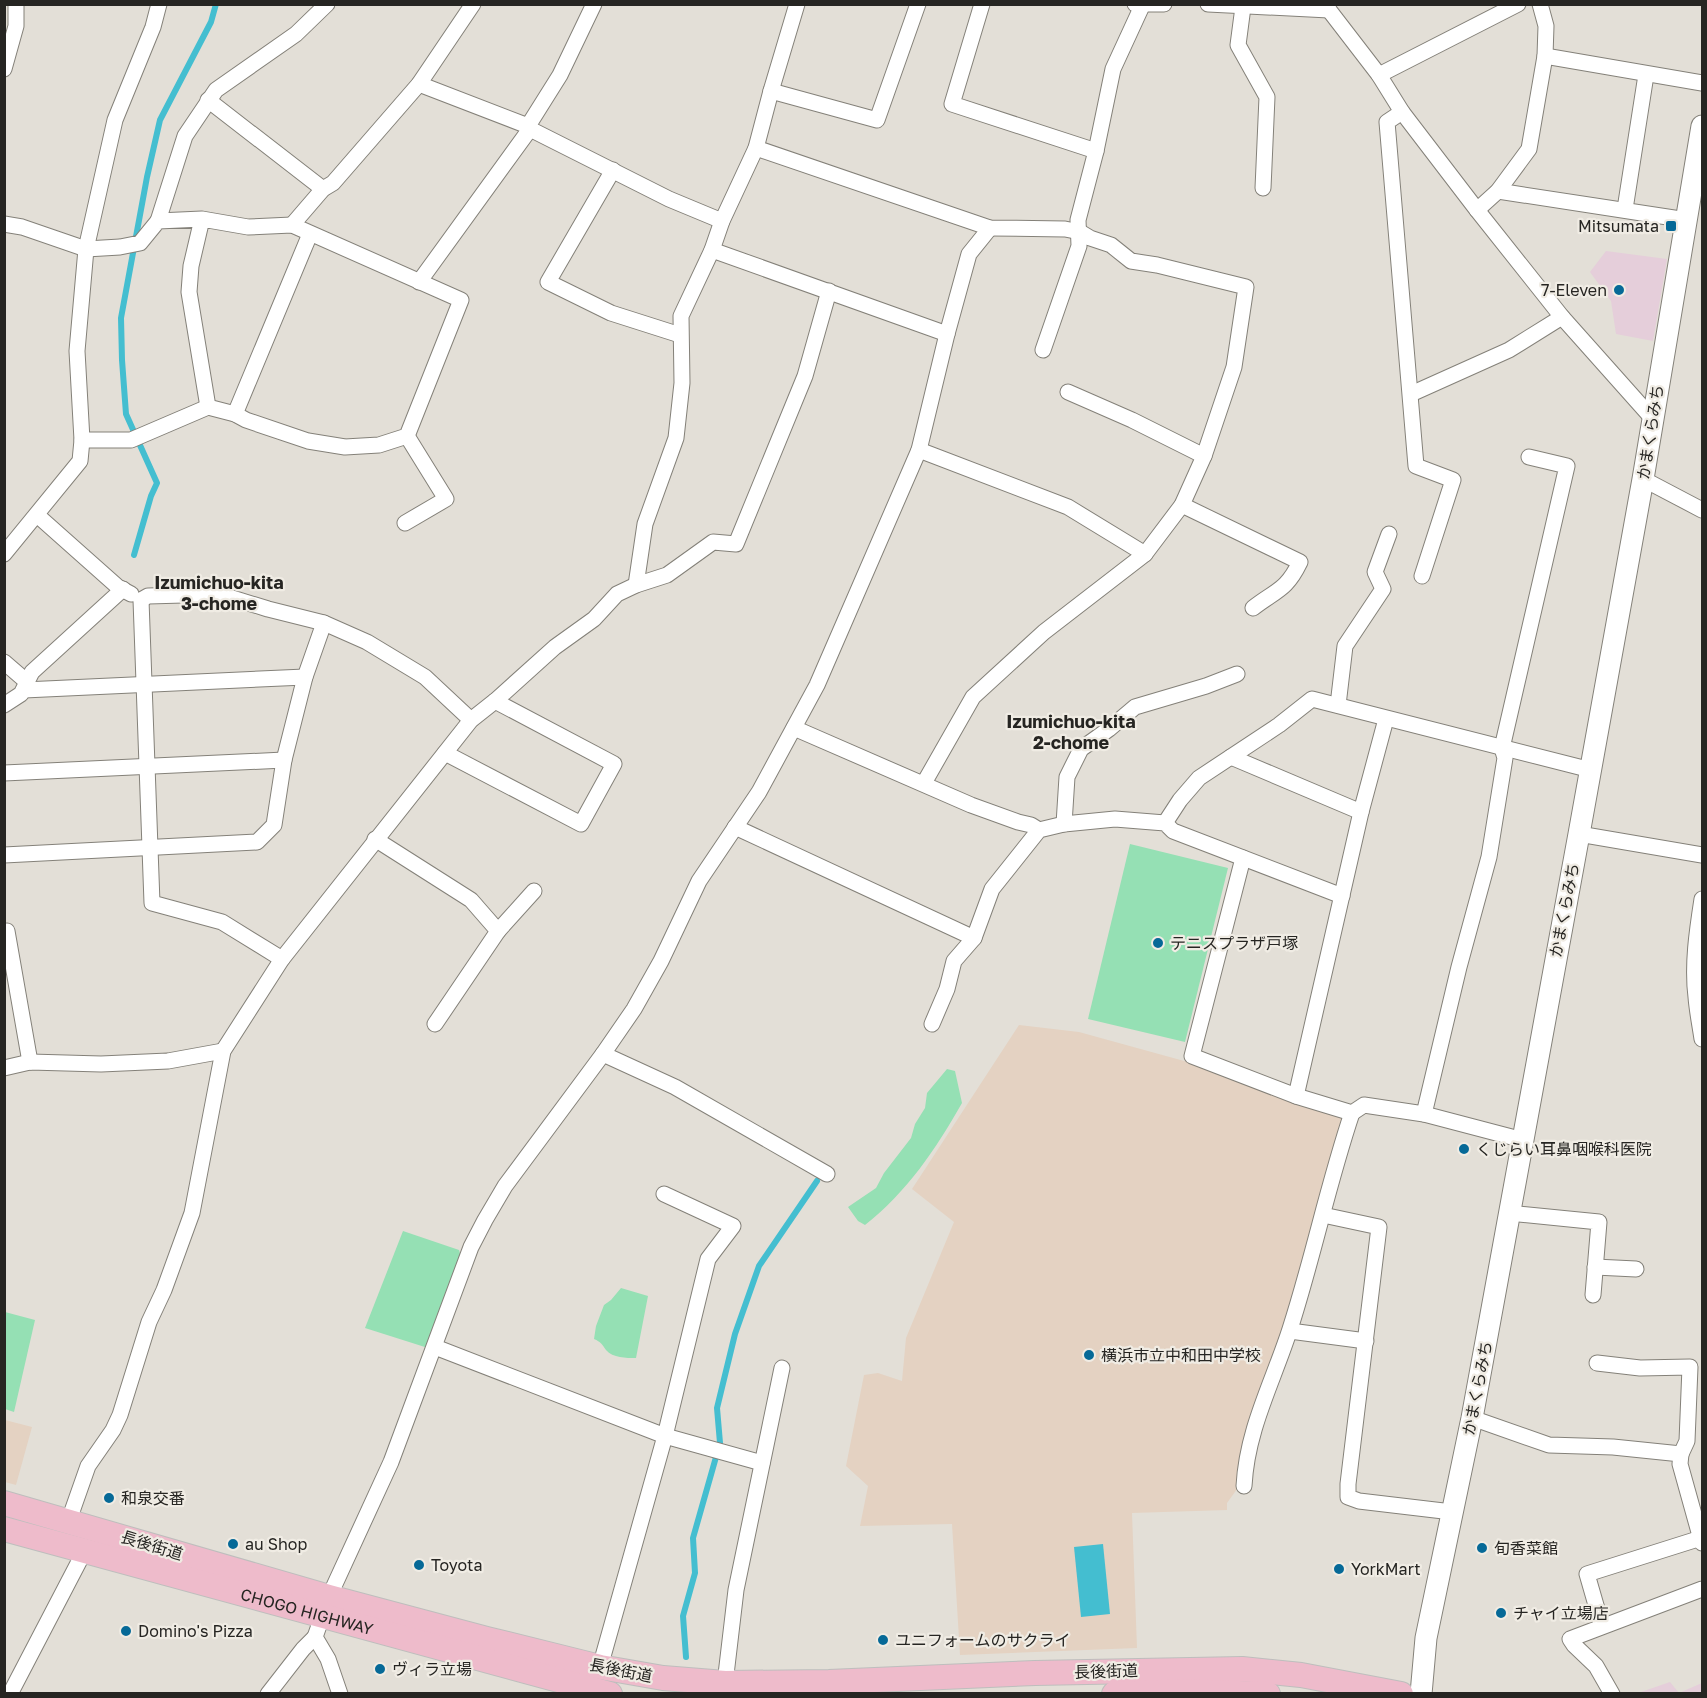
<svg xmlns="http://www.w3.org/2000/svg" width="1707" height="1698" viewBox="0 0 1707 1698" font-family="'Golos Text','Noto Sans JP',sans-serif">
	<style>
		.commercial { fill: #e5ceda }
		.education { fill: #e4d2c2 }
		.green { fill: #95e0b4 }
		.water { fill: #44bed0 }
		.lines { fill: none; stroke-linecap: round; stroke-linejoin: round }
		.stream { stroke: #44bed0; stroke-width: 6 }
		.street-casing { stroke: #848179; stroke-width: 17 }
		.secondary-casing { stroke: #848179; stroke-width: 23 }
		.primary-casing { stroke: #bebebd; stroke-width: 26 }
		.street { stroke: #fff; stroke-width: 15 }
		.secondary { stroke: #fff; stroke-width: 21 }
		.primary { stroke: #eebbcb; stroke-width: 24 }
		.poi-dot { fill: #066997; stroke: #f0ece4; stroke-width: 2 }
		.labels { text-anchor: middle; stroke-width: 4.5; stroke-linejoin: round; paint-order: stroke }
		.poi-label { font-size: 16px; fill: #262522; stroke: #f0ece4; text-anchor: start }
		.street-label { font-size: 16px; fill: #262522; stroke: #f0ece4 }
		.neighbourhood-label { font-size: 18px; font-weight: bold; fill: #262522; stroke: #f0ece4 }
	</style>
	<rect width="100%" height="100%" fill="#e3dfd7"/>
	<!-- commercial -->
	<g class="commercial">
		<polygon points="1606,251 1667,259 1653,341 1616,334 1611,301 1590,272"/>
		<polygon points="1670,1682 1679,1693 1702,1683 1702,1693 1638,1693"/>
	</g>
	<!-- education -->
	<g class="education">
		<polygon points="1019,1025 1079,1032 1195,1064 1342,1114 1344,1120 1320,1193 1284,1328 1247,1426 1240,1461 1240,1485 1227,1503 1227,1510 1132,1513 1137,1648 960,1655 952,1524 860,1526 868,1486 846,1466 864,1375 878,1373 902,1381 906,1338 954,1222 912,1189"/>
		<polygon points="5,1420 32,1427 16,1485 5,1482"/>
	</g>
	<!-- green -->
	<g class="green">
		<polygon points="1130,844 1228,868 1185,1042 1088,1019"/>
		<path d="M947,1069L955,1071L962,1103C936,1149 907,1192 865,1225L858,1221L848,1207L876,1188L884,1173L911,1138L915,1124L925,1108L927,1093Z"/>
		<polygon points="403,1231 459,1250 462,1260 428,1348 365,1328"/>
		<path d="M621,1288L648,1296L636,1358C626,1358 613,1358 606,1350C602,1344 601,1342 594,1339L596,1326L604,1305L611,1300Z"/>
		<polygon points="5,1312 35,1320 14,1412 5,1409"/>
	</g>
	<!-- water -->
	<polygon class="water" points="1103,1544 1110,1614 1081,1617 1074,1547"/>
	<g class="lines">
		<!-- stream -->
		<g class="stream">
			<polyline points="134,555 151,496 157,483 126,414 122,360 121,318 147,177 160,120 211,22 216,4"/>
			<polyline points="686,1657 683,1616 695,1573 693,1538 720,1443 717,1408 735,1334 759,1266 817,1181"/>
		</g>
		<!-- street casing -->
		<g class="street-casing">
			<g id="street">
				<polyline points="982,4 952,104 1096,151"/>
				<polyline points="1135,4 1164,4"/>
				<polyline points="1208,4 1329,10"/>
				<polyline points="1243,7 1238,45 1267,97 1263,188"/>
				<polyline points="1329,10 1379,75 1402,112 1477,210 1562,317 1652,418"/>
				<polyline points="1545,56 1702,83"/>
				<polyline points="4,69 16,26 16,4"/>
				<polyline points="1379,75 1518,4"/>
				<polyline points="419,84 528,126"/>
				<polyline points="771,91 877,120 918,4"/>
				<polyline points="208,100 323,189"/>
				<polyline points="1402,112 1387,122 1416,466 1453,480 1422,576"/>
				<polyline points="530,129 669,199 722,221"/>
				<polyline points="756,148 990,228 1065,229 1080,232 1090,238 1111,245 1131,261 1157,265 1246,287 1234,367 1204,456 1182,505 1145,554 1044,632 973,697 924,783"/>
				<polyline points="613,170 548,282 611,313 680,335"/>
				<polyline points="1498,191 1687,220"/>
				<polyline points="1625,209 1646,75"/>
				<polyline points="1477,210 1498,191 1529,149 1545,56 1546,26 1540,4"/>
				<polyline points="158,221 185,136 216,90 296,34 327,4"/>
				<polyline points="4,224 22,227 86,249 120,247 140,243 158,221 202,219 248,227 292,225 461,300 407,436 379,445 345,447 308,441 246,420 235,414 208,407 189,292 191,266 202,219"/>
				<polyline points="292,225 323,189 333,183 419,84 473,4"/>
				<polyline points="712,250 947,334"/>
				<polyline points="419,282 530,129 528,126 560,75 594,4"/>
				<polyline points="1043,350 1079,246 1078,220 1096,151 1113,69 1142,6"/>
				<polyline points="1068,392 1132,420 1204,456"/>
				<polyline points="1411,394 1509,350 1562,317"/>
				<polyline points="235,414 310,234"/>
				<polyline points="82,440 131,440 208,407"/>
				<polyline points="919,450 1068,507 1145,554"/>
				<polyline points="1643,479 1702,510"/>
				<path d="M1182,505L1300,562C1286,591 1276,590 1253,608"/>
				<polyline points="37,515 118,587 131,594"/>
				<polyline points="405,523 446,499 407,436"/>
				<polyline points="4,554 80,461 82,440 77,351 86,249 115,120 153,27 159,4"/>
				<polyline points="636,585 645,524 676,438 682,383 681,316 712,250 722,221 756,148 771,91 797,4"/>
				<polyline points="141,600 152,903 222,922 282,959"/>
				<polyline points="141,600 148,596 219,594 268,609 324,623 367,642 425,677 471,720"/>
				<polyline points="4,662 26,681"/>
				<polyline points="24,690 305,677"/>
				<polyline points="4,705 21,694 32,672 123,589"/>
				<polyline points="1338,705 1345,646 1383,589 1375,572 1389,534"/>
				<polyline points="794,728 971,805 1018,822 1031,825 1039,830"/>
				<polyline points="445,753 581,824 614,764 495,701"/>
				<polyline points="1231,757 1361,812"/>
				<polyline points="4,773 284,760"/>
				<polyline points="1165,823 1180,800 1199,778 1279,725 1312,699 1591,770"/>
				<polyline points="1064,824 1067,777 1081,749 1109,729 1135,707 1206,686 1237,674"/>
				<polyline points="735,827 974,938"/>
				<polyline points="1579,834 1702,855"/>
				<polyline points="375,839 471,900 498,931 435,1024"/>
				<polyline points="4,855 257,842 274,825 284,760 305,677 324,623"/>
				<polyline points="1243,858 1192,1056 1296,1096 1352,1113 1364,1105 1424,1114 1523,1140"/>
				<path d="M1702,899C1697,931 1692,965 1696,997C1697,1011 1700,1025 1702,1039"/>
				<polyline points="7,931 30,1062"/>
				<polyline points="498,931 534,891"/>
				<polyline points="932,1024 947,989 954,961 974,938 992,889 1039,830 1064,824 1115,819 1165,823 1173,831 1342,896"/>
				<polyline points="603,1054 675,1087 827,1174"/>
				<polyline points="4,1068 30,1062 101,1064 168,1061 223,1051"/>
				<polyline points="1296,1096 1361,812 1386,719"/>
				<polyline points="1424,1114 1459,967 1489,857 1505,758 1502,748 1567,466 1529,457"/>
				<polyline points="1509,1213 1599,1222 1593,1295"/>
				<polyline points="1323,1215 1379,1227 1348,1484 1348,1497 1359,1501 1452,1512"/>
				<polyline points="1595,1267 1636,1269"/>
				<polyline points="1290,1331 1366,1341"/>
				<polyline points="435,1347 665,1436 762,1463"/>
				<polyline points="1597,1363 1640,1368 1690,1367 1687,1441 1681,1454"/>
				<polyline points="1472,1418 1549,1445 1613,1447 1681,1454 1680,1464 1702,1543"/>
				<path d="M1244,1486C1247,1429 1273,1382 1290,1329C1313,1258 1328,1184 1352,1113"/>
				<polyline points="69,1520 88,1466 113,1430 120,1415 149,1322 164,1290 192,1213 223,1051 282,959 471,720 495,701 555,647 594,619 617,594 636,585 667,575 713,542 736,544 805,376 829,291"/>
				<polyline points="1602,1626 1587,1574 1701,1538"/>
				<polyline points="600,1667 665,1436 708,1259 733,1226 664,1194"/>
				<polyline points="725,1683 736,1590 782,1368"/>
				<polyline points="10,1694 84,1552"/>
				<polyline points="268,1694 303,1649 315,1637"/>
				<polyline points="340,1694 328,1659 315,1637 329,1597 391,1462 471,1247 485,1220 505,1186 603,1054 634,1009 661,961 699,881 759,792 817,685 919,450 947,334 969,254 990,228"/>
				<polyline points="1612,1694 1596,1666 1574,1645 1570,1639 1702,1589"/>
			</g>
		</g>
		<!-- secondary casing -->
		<g class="secondary-casing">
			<polyline id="secondary" points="1421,1694 1426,1638 1472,1418 1579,834 1643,479 1702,126"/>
		</g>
		<!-- primary casing -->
		<g class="primary-casing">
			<g id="primary">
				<polyline points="4,1503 329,1597 487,1639 600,1667 663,1678 725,1683 829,1682 1035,1673 1242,1669 1301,1675 1401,1694"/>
				<path id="s1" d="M4,1529L610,1694"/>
				<polyline points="1114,1694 1181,1691 1268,1694"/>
			</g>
		</g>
		<!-- street -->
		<use href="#street" class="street"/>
		<!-- secondary -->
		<use href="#secondary" class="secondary"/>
		<!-- primary -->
		<use href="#primary" class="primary"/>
	</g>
	<!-- markers -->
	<g class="poi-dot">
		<rect x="1665" y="220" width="12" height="12" rx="3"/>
		<circle cx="1619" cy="290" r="6"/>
		<circle cx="1158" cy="943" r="6"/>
		<circle cx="1464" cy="1149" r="6"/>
		<circle cx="1089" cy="1355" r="6"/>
		<circle cx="109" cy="1498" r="6"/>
		<circle cx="233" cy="1544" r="6"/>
		<circle cx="1482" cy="1548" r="6"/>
		<circle cx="419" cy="1565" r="6"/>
		<circle cx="1339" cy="1569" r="6"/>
		<circle cx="1501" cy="1613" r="6"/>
		<circle cx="126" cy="1631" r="6"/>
		<circle cx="883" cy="1640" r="6"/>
		<circle cx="380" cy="1669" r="6"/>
	</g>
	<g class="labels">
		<!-- poi labels -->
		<g class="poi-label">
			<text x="1659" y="232" text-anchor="end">Mitsumata</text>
			<text x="1607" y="296" text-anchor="end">7-Eleven</text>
			<text x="1170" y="949">テニスプラザ戸塚</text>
			<text x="1476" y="1155">くじらい耳鼻咽喉科医院</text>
			<text x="1101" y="1361">横浜市立中和田中学校</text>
			<text x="121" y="1504">和泉交番</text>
			<text x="245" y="1550">au Shop</text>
			<text x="1494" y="1554">旬香菜館</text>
			<text x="431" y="1571">Toyota</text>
			<text x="1351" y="1575">YorkMart</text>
			<text x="1513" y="1619">チャイ立場店</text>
			<text x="138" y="1637">Domino's Pizza</text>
			<text x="895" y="1646">ユニフォームのサクライ</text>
			<text x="392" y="1675">ヴィラ立場</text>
		</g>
		<!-- street labels -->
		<g class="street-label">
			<text transform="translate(1650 432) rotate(-81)" y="6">かまくらみち</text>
			<text transform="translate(1564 910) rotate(-79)" y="6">かまくらみち</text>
			<text transform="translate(1477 1388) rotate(-79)" y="6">かまくらみち</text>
			<text transform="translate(152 1545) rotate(17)" y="6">長後街道</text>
			<text dy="6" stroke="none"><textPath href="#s1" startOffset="314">CHOGO HIGHWAY</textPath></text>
			<text transform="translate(621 1670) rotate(11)" y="6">長後街道</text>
			<text transform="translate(1106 1671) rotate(-2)" y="6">長後街道</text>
		</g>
		<!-- neighbourhood labels -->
		<g class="neighbourhood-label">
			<text x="219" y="589">Izumichuo-kita<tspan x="219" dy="21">3-chome</tspan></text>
			<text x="1071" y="728">Izumichuo-kita<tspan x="1071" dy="21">2-chome</tspan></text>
		</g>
	</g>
	<!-- border -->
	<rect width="1707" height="1698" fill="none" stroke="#262522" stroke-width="12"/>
</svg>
